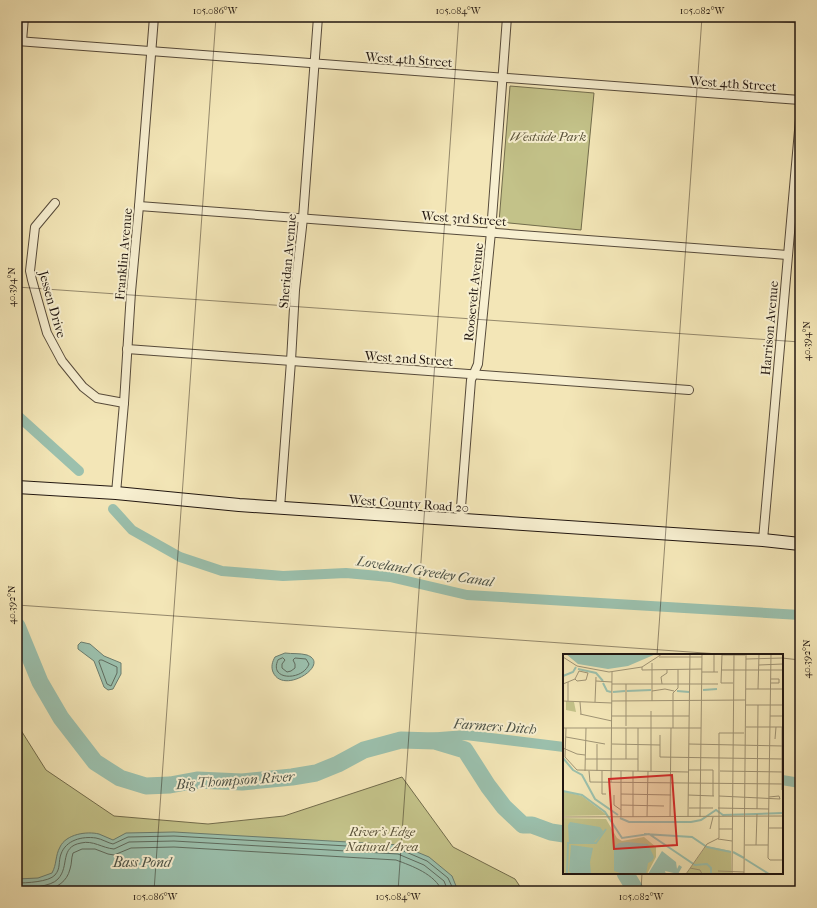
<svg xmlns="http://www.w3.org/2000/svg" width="817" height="908" viewBox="0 0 817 908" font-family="'IM FELL French Canon',serif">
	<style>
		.green { fill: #c3c289; stroke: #726c4c }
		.water { fill: #9bc0ad; stroke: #6a7c6e }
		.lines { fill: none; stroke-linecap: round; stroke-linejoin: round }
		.shore { stroke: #5e6b5e; stroke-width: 1 }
		.canal { stroke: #9bc0ad; stroke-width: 10 }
		.river { stroke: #9bc0ad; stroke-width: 17 }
		.street-casing { stroke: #564a3a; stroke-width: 10 }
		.secondary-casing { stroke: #211610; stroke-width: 14 }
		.street { stroke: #f7efd0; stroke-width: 8 }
		.secondary { stroke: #f7efd0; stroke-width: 12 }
		.ticks { fill: none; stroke: #211610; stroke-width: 1; stroke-opacity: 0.45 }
		.labels { text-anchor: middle; stroke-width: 4; stroke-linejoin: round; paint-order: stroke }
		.street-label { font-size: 13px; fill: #211610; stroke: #f7efd0 }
		.park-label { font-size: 13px; font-style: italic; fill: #5a523a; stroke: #f7efd0 }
		.water-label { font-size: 14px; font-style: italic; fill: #4c5247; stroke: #f7efd0 }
		.inset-river { fill: none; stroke: #9bc0ad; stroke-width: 2 }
		.inset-road { fill: none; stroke: #9f9374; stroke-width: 1 }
		.view { fill: #d62828; fill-opacity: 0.15; stroke: #d62828; stroke-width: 2 }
		.inset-edge { fill: none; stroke: #211610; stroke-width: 2 }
		.neatline { fill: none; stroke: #211610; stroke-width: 1.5 }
		.ticks-label { font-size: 10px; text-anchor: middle; fill: #211610 }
	</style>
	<rect width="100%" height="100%" fill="#f3e6b7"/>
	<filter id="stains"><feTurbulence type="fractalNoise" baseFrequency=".005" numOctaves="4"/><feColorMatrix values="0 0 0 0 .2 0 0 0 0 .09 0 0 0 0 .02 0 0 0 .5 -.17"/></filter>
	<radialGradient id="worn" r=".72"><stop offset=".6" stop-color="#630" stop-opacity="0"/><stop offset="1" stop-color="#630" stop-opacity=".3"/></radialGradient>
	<!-- green -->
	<g class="green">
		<polygon points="510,86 594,93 581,230 499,222"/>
		<polygon points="17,724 46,770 114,816 208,824 284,816 402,777 453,847 515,879 523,891 17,891"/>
	</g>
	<!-- water -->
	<g class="water">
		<polygon points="81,642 90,644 104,656 121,663 121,674 113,689 108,690 104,687 94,661 78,649 78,645"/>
		<path d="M285,653C292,654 300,653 307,655C332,664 283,696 273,672C271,667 272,662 275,657Z"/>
		<path d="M174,832L400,845L429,857L452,876L458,891H17V879L38,878L52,873C57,864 55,856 60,847C66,834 87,831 99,834C104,836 108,838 113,840L126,833Z"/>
	</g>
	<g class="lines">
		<!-- shore -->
		<g class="shore">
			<path d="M283,658L285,660L282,664V668L287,672L291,671L295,668V664L293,660L295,658L306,659L309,664C303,681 268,681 278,660Z"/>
			<polygon points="100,660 102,660 117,667 117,673 111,686 107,684 99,662"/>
			<path d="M17,883C26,883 49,882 55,875C61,868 58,862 61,854C66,840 82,836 96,838C102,839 108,843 113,844L128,837L174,836L399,849L427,861L448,878L454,891"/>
			<path d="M17,888C28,888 51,887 58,879C70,866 59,847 81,843C93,840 102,848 114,849L129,842L174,841L398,854L424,865L444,881L448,891"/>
			<path d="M46,891C57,887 67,882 70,869C72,863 71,859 73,853L82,849H95L108,854L114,855L131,848L174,847L396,860C412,866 435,874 442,891"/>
		</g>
		<!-- canal -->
		<g class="canal">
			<polyline points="17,415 79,471"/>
			<polyline points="113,509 132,530 180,557 222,571 283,576 346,573 390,577 467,595 800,615"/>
			<polyline points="401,740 466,735 564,747"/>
			<polyline points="782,780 800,783"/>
		</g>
		<!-- river -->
		<g class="river">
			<polyline points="17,626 40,682 61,718 95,762 120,778 146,786 170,785 197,780 242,782 292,777 316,773 338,764 364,750 401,740 435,741 465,750 488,786 504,807 523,825 532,825 551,832 564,834"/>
			<polyline points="625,873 636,891"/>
		</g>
		<!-- street casing -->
		<g class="street-casing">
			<g id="street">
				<polyline points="17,41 800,100"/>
				<polyline points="22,41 24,17"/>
				<polyline points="55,203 35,227 30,271 32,280 47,333 62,361 83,387 97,398 124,403"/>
				<polyline points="139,206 787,255"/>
				<polyline points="127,349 689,390"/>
				<polyline points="116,493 124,403 131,292 139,206 154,17"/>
				<polyline points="280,508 291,361 295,290 303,218 318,17"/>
				<polyline points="460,520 471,380 478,364 491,232 507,17"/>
				<polyline points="763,540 800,119"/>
			</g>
		</g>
		<!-- secondary casing -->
		<g class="secondary-casing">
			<polyline id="secondary" points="17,487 116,493 239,505 763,540 800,544"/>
		</g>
		<!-- street -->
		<use href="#street" class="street"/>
		<!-- secondary -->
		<use href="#secondary" class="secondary"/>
	</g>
	<!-- ticks -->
	<path class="ticks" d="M708,17L800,23M17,287L800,342M17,605L733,655M657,655L702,17M782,658L800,660M154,891L216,17M398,891L459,17M641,891L642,873"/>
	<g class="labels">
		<!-- street labels -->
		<g class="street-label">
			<text transform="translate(409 59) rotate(4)" y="5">West 4th Street</text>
			<text transform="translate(733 83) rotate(4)" y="5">West 4th Street</text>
			<text transform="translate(464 218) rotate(4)" y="5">West 3rd Street</text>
			<text transform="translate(123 254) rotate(-85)" y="5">Franklin Avenue</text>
			<text transform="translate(287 261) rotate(-85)" y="5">Sheridan Avenue</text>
			<text transform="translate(473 292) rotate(-84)" y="5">Roosevelt Avenue</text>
			<text transform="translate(53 304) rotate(74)" y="5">Jessen Drive</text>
			<text transform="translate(769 328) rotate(-85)" y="5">Harrison Avenue</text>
			<text transform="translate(409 358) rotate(4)" y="5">West 2nd Street</text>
			<text transform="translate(409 503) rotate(4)" y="5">West County Road 20</text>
		</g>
		<!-- park labels -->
		<g class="park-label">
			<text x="548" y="141">Westside Park</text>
			<text x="382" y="836">River's Edge<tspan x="382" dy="15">Natural Area</tspan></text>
		</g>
		<!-- water labels -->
		<g class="water-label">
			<text transform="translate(425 571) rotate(9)" y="5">Loveland Greeley Canal</text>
			<text transform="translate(495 726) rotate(4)" y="5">Farmers Ditch</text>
			<text transform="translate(235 780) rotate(-4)" y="5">Big Thompson River</text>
			<text x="142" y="867">Bass Pond</text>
		</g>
	</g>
	<!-- overview -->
	<g transform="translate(563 654)">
		<rect width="220" height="220" fill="#f3e6b7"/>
		<path d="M3,47L11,48L13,58L3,56ZM0,137L19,142L44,161L0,162ZM0,164L43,165L54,184L59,187L81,183L93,193V203L84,220H2L0,215ZM143,192L168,197V220H123Z" fill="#c3c289"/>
		<path d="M3,0H93L65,12L45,15L15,10ZM7,168L37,173L40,177L38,181L31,188H6L5,171ZM64,188L85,190L91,203L89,207L85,209L83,220H60L51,217V193L56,189ZM8,191L30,194L27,208L28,220H9L6,217ZM99,197L113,208L114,215L116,211L119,213L115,220L102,217L103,220H85Z" fill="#9bc0ad"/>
		<path class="inset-river" d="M15,15L33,19L40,27M0,22L10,18L13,13M40,29L44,37L48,38M140,36L154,35M64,37L88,36M114,37L126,38M50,38L62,37M0,104L10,116L19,121L32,145L55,161M0,137L19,141L42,158L59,184L86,180L132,211L144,210L148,214V220M57,164L66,168H128L138,166L153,156L160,161L220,159M81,180L129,183L144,193L168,198M170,198L181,204M182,205L206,220M4,219L5,189H33L43,175"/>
		<path class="inset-road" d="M208,0L205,204L207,206H220M0,3L14,12L46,18L79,13L99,0M96,3H139M183,5L220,4M196,11L220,10M79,13V16L139,15M158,16H220M139,18H155M151,18V0M208,25H216V29H208M33,27L49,28M5,28V47M170,29H158L159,1H182M0,30L12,25L16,17L25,19L23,26L14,27L12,25M49,30H155M99,30L98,23L104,19V15M183,35H220M195,35L196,0M89,37L102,35L111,37M0,47L49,49M49,47L182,46M89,47V9M17,48L18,60M32,48L33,23M183,51H220M17,60L49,67M49,62H126M207,62H220M63,72V30M183,73H220M0,74H138M3,74L2,103L14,116L125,118M110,74V39L115,34V15M126,74L127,0M97,81V103L220,105M3,83L42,90M212,85L213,73M49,90L97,91M126,90L220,92M0,94L14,100L22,101M22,105H75M63,105V74M125,116H150V142M22,117L23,74M26,117L27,128L220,130M34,117V90M39,117V140H43M75,117V74M88,117V57M157,117L220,118M48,128L49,18M219,136V73M58,140L108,141M51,141V151L58,156M125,141L151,142M156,142L217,145L216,142L206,143M58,151L101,152M126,154H150M155,154L206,155M194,155L195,51M0,163L220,162M58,163V117M70,163V117M84,163L85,117M107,163L108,74M125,163L126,74M137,163L139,0M206,174H220M147,175L150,163M156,175H169M155,185L169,187M182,191H205M193,191L194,160M127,214L137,216L139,220M155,217L181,218M123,220L144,190L156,184V79H181M169,220L171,0M181,220L183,0"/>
		<path class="view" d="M109,121L114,191L51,195L46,125Z"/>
		<rect width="220" height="220" class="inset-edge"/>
	</g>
	<!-- margin -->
	<rect width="817" height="908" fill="none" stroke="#f3e6b7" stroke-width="44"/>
	<rect x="22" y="22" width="773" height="864" class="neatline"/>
	<g class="ticks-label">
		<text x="215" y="14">105.086°W</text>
		<text x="458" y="14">105.084°W</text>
		<text x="702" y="14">105.082°W</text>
		<text transform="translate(11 287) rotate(-90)" y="4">40.394°N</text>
		<text transform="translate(806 341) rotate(-90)" y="4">40.394°N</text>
		<text transform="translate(11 605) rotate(-90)" y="4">40.392°N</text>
		<text transform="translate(806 659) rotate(-90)" y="4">40.392°N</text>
		<text x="155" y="900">105.086°W</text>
		<text x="398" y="900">105.084°W</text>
		<text x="641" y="900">105.082°W</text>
	</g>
	<rect width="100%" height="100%" filter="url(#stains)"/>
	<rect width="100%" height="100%" fill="url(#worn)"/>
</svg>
